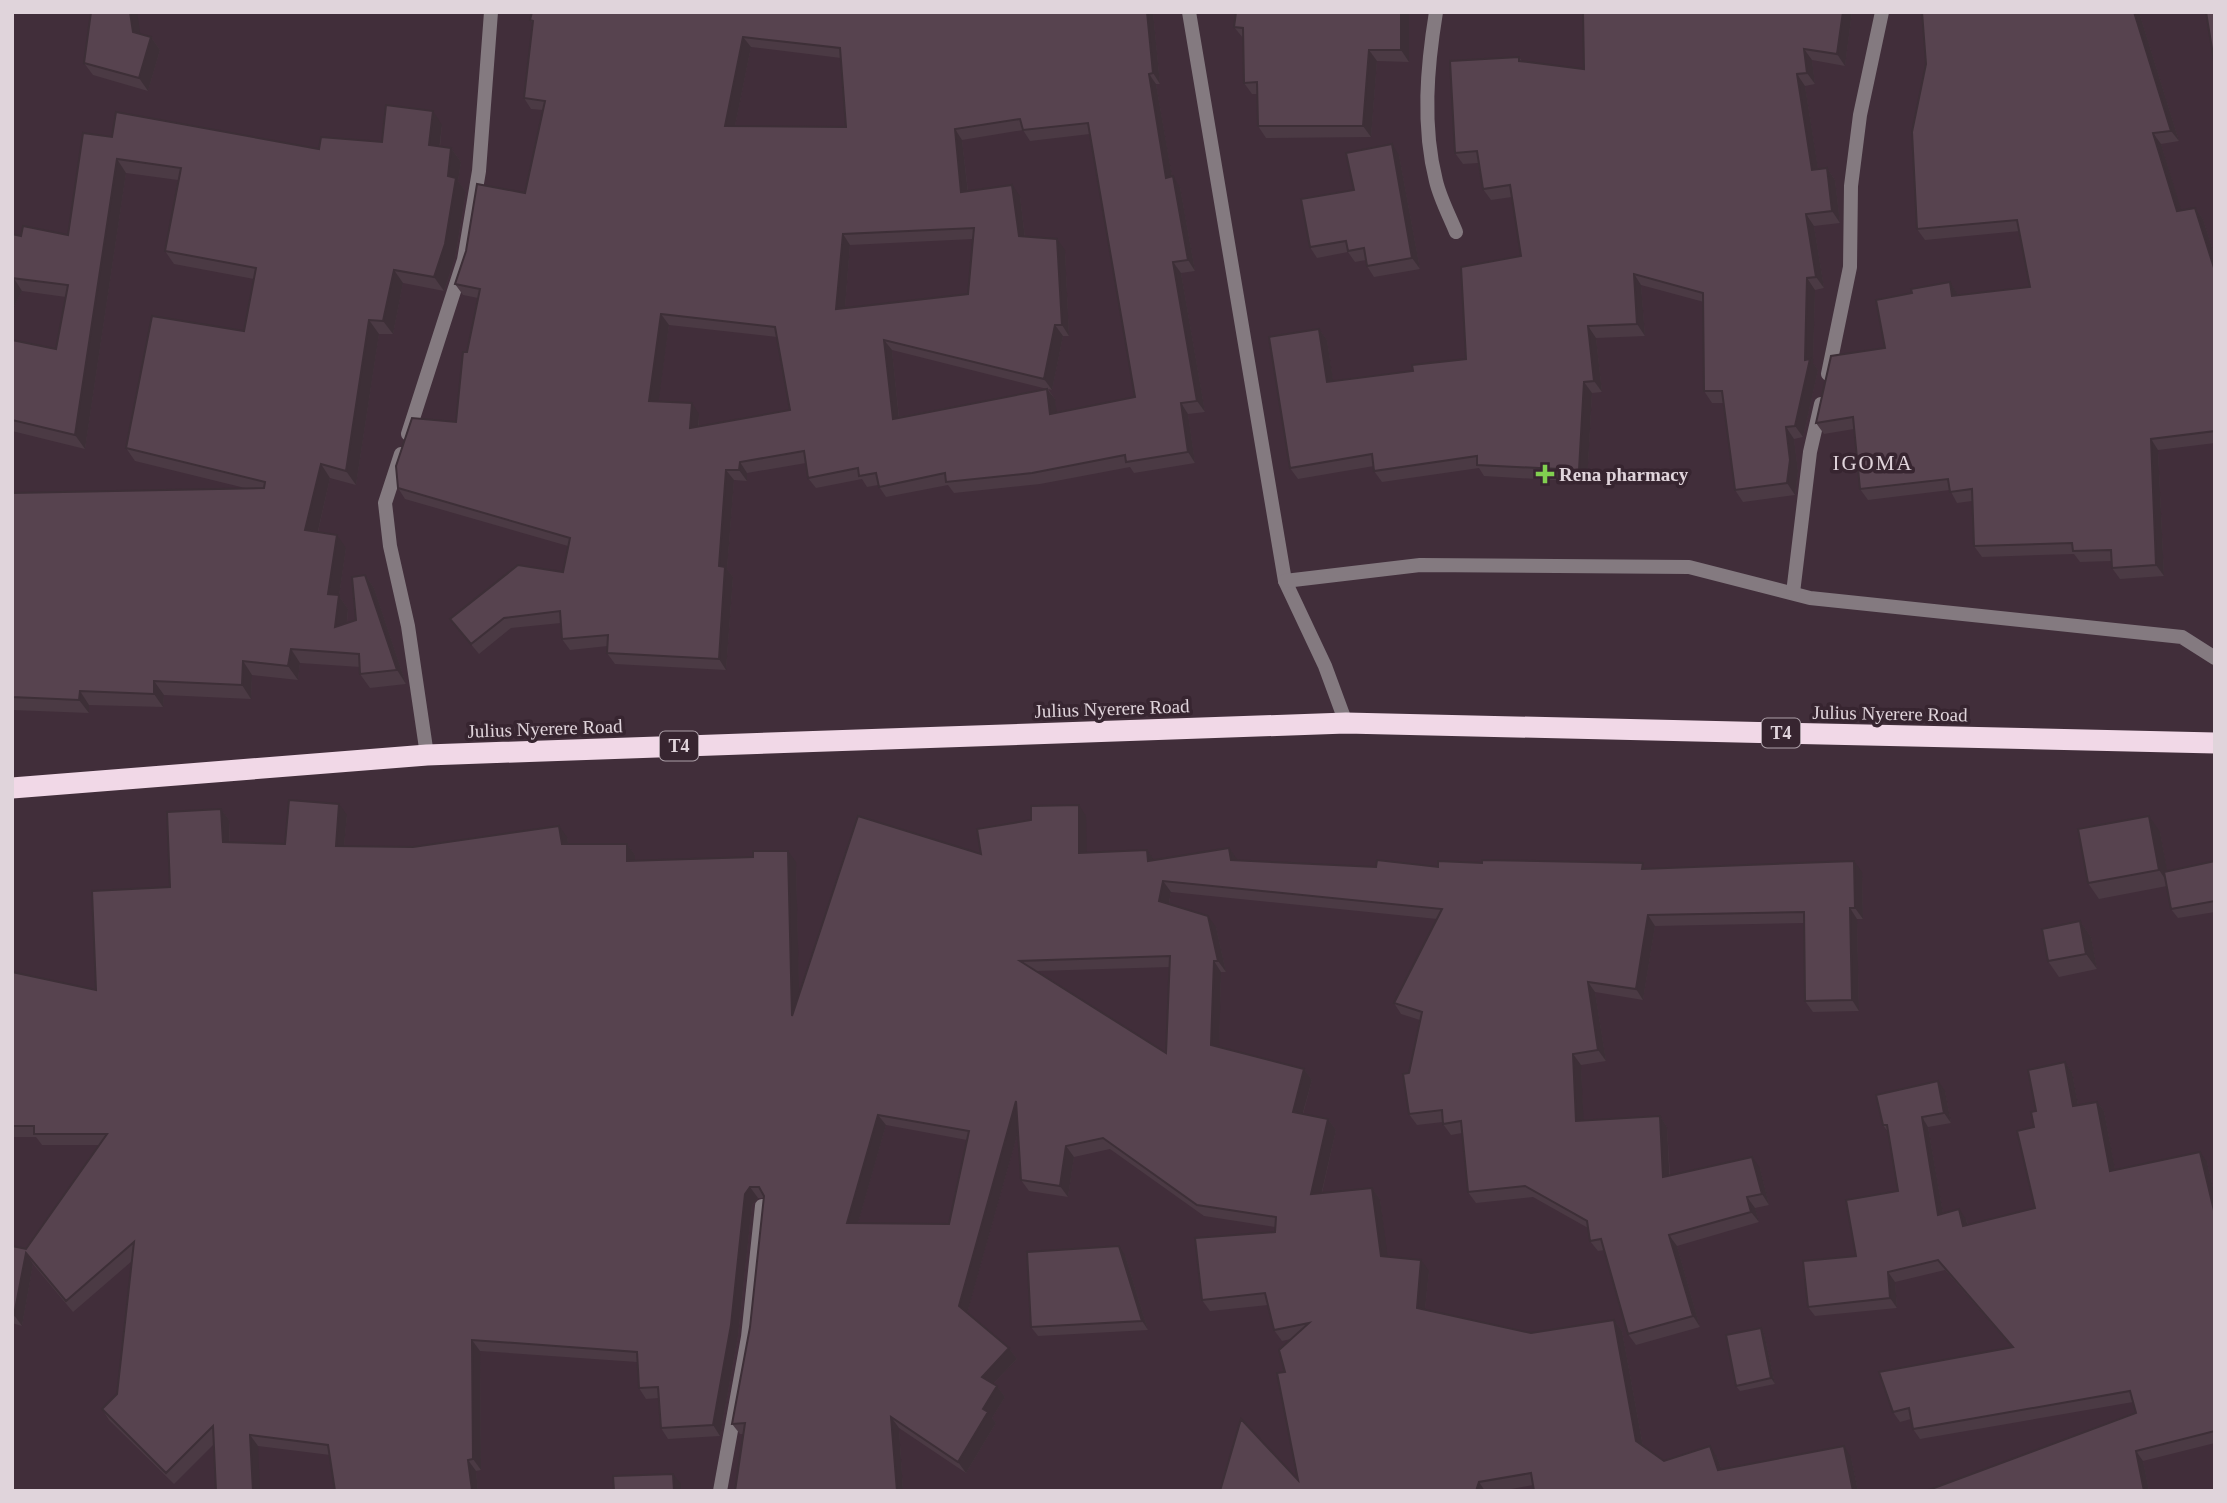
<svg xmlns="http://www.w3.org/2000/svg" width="2227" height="1503" viewBox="0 0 2227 1503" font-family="Georgia,serif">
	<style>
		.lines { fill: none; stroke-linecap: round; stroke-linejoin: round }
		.street { stroke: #847a80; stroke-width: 14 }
		.highway { stroke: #f1d8e7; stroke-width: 21 }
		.wall { fill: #4b3a44; fill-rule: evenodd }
		.shaded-wall { fill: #3d2f37 }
		.building { fill: #57434f; stroke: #3d2f37; stroke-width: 2; fill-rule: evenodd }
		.poi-dot { fill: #81d050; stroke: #372530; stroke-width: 2.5 }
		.labels { text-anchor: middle; stroke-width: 7; stroke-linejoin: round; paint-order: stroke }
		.shield { fill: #372530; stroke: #ada0a8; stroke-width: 2 }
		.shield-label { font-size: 18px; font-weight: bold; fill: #e0d4db }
		.poi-label { font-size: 19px; font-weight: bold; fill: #e0d4db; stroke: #372530; text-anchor: start }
		.street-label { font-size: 19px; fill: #e0d4db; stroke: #372530 }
		.neighbourhood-label { font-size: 21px; letter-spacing: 2px; fill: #e0d4db; stroke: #372530 }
	</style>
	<rect width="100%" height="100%" fill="#412e3a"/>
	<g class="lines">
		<!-- street -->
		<g class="street">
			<polyline points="1189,12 1285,581 1325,666 1346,723"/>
			<path d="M1436,12C1427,67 1422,126 1436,181C1440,198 1449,215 1456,232"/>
			<polyline points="1828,374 1850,267 1851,186 1860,115 1882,12"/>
			<polyline points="408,434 464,260 479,171 491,12"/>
			<polyline points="401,454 385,503 390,546 408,626 427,755"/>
			<polyline points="1285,581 1420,565 1689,567 1810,598 2182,637 2215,658"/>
			<polyline points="1793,593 1810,452 1821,404"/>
			<polyline points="720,1491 748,1337 762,1206"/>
		</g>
		<!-- highway -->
		<polyline class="highway" points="12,788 427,755 1346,723 2215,743"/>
	</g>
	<!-- wall -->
	<g class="wall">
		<path d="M532,12H1153L1160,84H1156L1172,177L1180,187L1195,271L1181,273L1205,412L1188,414L1195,463L1134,473L1130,467L1040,484L954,493L948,485L886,497L878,485L867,487L862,479L816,488L808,478L806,463L747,473V481L734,480L727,569L733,577L726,670L615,664L607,653L608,646L570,650L562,639L561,623L511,628L479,654L450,619L563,572L568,546L405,499L398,488L456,422L467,352L478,298L463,295L455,284L525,193L543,110L531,109L524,98L533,24L530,20ZM751,47L841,58L846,127L735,126ZM1023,130L1030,141L1090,134L1135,397L1056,412L1055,399L1048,389L1052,390L1063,336H1069L1065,250L1025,237L1020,196L968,191L962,140ZM973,239L968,294L845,308L850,245ZM669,325L777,337L790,410L699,426V414L658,402ZM892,350L1047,389L899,417Z"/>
		<polygon points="1409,12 1409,62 1377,61 1371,137 1266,138 1258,126 1257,94 1252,94 1244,83 1243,38 1234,27"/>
		<polygon points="1852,12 1845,66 1812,60 1815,84 1805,86 1818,169 1827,168 1835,180 1840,223 1814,226 1824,288 1815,290 1813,363 1818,370 1803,437 1794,439 1798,471 1795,495 1743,502 1735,490 1723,403 1712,403 1704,391 1704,302 1641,285 1645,336 1596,338 1602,392 1592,393 1587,482 1484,476 1479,468 1382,482 1374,471 1374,466 1298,479 1290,468 1319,329 1327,340 1333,381 1413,371 1466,359 1521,256 1512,197 1491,200 1483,189 1478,163 1463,164 1455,153 1519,57 1522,61 1584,69"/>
		<polygon points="2139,12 2179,141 2161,144 2181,210 2195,208 2203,219 2215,257 2215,443 2158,450 2164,576 2120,579 2112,568 2112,561 2080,562 2074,554 1982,557 1974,546 1972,501 1957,503 1950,490 1868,500 1860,489 1854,429 1824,434 1816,423 1885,348 1912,293 1950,282 1958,295 2030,287 2020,231 1925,240 1917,229 1926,64"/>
		<polygon points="140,34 151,37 160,50 148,91 93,75 84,63"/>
		<polygon points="442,125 440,147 451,148 461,162 458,181 466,192 455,258 444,291 403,283 393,334 379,334 356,485 330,478 318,532 346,548 339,596 348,609 347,623 356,620 365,575 374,588 406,684 370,688 360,674 360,667 300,663 298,680 252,675 251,699 164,695 163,707 89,705 89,713 12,710 12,493 245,488 135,461 126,448 244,331 254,279 174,264 165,251 178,180 126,173 85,449 12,431 12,340 56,349 66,297 22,291 12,310 12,234 21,236 68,235 112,137 319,149 382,142"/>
		<polygon points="1399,155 1420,269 1374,277 1367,266 1366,260 1355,262 1348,252 1317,258 1310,247 1354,190"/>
		<path d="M221,809L229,820L230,842L285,844L347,815L344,846L413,847L567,837L568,844H627L635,855V860L796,862L799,996L981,854L1086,816V853L1147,850L1154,860L1229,848L1237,860L1376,867H1438L1862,872L1863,919H1857L1859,1011L1813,1012L1805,1001L1804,923L1655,926L1643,1000L1595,992L1606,1061L1581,1065L1583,1120L1660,1116L1667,1127L1670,1176L1760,1168L1769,1205L1755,1208L1759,1222L1677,1246L1700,1327L1636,1345L1628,1334L1605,1250L1598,1251L1590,1241L1588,1228L1533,1197L1476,1203L1468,1192L1462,1133L1451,1135L1443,1124V1122L1417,1125L1409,1114V1073L1420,1020L1401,1014L1394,1003L1437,919L1171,892L1169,903L1216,927L1226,972H1221L1219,1047L1304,1069L1312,1080L1303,1114L1328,1119L1336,1130L1322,1193L1372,1188L1380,1199L1387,1257L1429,1271L1425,1310L1531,1333L1614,1320L1622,1331L1643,1446L1664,1461L1717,1457L1722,1470L1851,1457L1858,1491H1534L1533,1485L1501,1491H1220L1298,1480L1285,1372L1291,1339L1282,1341L1274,1330L1268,1305L1210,1311L1202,1300L1275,1232V1227L1204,1216L1110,1149L1074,1157L1068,1197L1029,1191L1021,1180L1018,1132L967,1313L1009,1348L1017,1359L993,1384L997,1386L1005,1397L992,1418L996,1423L966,1473L899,1428L903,1491H735L744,1434H740L732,1424L750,1327L764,1198H758L752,1205L738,1336L720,1436L668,1439L661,1428L659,1398L646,1399L639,1388L637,1362L480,1351L481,1470L476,1471L478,1491H335L330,1455L258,1446L214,1444L174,1484L109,1420L102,1409L117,1394L132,1261L73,1312L33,1264L22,1326L12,1323V1246L26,1249L100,1145H42L36,1137H12V972L96,990L170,887ZM1170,967L1166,1053L1037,971ZM886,1125L967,1140L949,1224L858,1223Z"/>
		<polygon points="2160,832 2167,871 2215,861 2215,912 2178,918 2171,909 2167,886 2099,899 2088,883"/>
		<polygon points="2080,921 2091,937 2097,969 2059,977 2048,961"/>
		<polygon points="2065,1062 2072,1072 2078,1105 2097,1102 2104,1111 2115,1170 2207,1162 2215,1196 2215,1443 2143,1461 2149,1491 1926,1491 2136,1413 2133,1402 1920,1439 1913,1429 1911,1419 1900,1422 1893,1412 2012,1347 1945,1270 1895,1282 1897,1308 1815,1316 1808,1307 1856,1256 1898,1191 1888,1132 1883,1125 1945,1091 1951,1123 1928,1127 1943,1214 1966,1219 1968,1225 2035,1208 2036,1111"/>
		<polygon points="1125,1255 1148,1330 1038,1336 1031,1327"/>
		<polygon points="1761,1328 1764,1333 1775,1384 1740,1391 1736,1386"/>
	</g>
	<!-- shaded-wall -->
	<g class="shaded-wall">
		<polygon points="130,12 137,12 142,45 133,32"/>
		<polygon points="1147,12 1153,12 1160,84 1153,73"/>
		<polygon points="1401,12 1409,12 1409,62 1401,50"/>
		<polygon points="1843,12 1852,12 1845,66 1837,54"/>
		<polygon points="2134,12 2139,12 2179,141 2171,131"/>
		<polygon points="151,37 160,50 148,91 139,78"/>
		<polygon points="743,37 751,47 733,136 725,126"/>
		<polygon points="1804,49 1812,60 1815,84 1807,73"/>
		<polygon points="1369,50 1377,61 1371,137 1363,126"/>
		<polygon points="1149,74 1156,84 1174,188 1166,178"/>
		<polygon points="1797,74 1805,86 1820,181 1812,170"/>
		<polygon points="433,111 442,125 438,159 429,145"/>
		<polygon points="955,129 962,140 969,202 961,192"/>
		<polygon points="2153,133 2161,144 2185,222 2177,211"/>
		<polygon points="1392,144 1399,155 1420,269 1412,258"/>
		<polygon points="451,148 461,162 458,181 466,192 455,258 444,291 434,277"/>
		<polygon points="117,159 126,173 85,449 75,435"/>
		<polygon points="1827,168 1835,180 1840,223 1832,211"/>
		<polygon points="1173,176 1180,187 1195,271 1188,260"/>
		<polygon points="1012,185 1020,196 1026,247 1019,236"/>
		<polygon points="2195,208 2203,219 2215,257 2215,271"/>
		<polygon points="1806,214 1814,226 1824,288 1816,277"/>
		<polygon points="843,234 850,245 844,320 836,309"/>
		<polygon points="1057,239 1065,250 1069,336 1062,325"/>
		<polygon points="1173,262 1181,273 1205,412 1197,401"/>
		<polygon points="394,270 403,283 393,334 383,321"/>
		<polygon points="1634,274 1641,285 1645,336 1637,324"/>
		<polygon points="13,277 22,291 12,310 12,278"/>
		<polygon points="1807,278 1815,290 1813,363 1818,370 1803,437 1795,426 1805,360"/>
		<polygon points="1950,282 1957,293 1959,307 1952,296"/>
		<polygon points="661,314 669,325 657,412 649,401"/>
		<polygon points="369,320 379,334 356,485 346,471"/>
		<polygon points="1055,325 1063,336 1052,390 1044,379"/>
		<polygon points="1588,326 1596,338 1602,392 1594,381"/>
		<polygon points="1319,329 1327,340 1335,393 1327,382"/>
		<polygon points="884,340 892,350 900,429 893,419"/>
		<polygon points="1584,382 1592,393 1587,482 1579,470"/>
		<polygon points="1047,389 1055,399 1058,424 1050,414"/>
		<polygon points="692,403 699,414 698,438 690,428"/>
		<polygon points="1181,403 1188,414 1195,463 1188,452"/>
		<polygon points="1786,427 1794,439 1798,471 1795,495 1787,483"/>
		<polygon points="2151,439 2158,450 2164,576 2156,565"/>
		<polygon points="740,462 747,473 747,481 739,470"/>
		<polygon points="321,464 330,478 315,544 305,530"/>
		<polygon points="726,470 734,480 727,569 733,577 726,670 719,659 719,566"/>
		<polygon points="337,535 346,548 339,596 348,609 345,640 335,627 328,594"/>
		<polygon points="365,575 374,588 406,684 397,670"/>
		<polygon points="291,649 300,663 298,680 288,666"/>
		<polygon points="243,661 252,675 251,699 242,685"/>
		<polygon points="154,681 164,695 163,707 154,694"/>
		<polygon points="80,691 89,705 89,713 79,700"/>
		<polygon points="339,804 347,815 343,856 336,846"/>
		<polygon points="1079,805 1086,816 1087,864 1079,853"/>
		<polygon points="221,809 229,820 230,853 223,842"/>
		<polygon points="2149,816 2160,832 2170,886 2159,870"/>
		<polygon points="559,826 567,837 570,855 562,844"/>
		<polygon points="627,844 635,855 635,871 627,861"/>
		<polygon points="1229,848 1237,859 1239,871 1231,860"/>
		<polygon points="1147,850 1155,861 1148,861"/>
		<polygon points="788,851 796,862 800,1027 792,1016"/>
		<polygon points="1854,861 1862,872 1863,919 1855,908"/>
		<polygon points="1163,881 1171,892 1167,912 1159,901"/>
		<polygon points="1850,908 1857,919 1859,1011 1852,1000"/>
		<polygon points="1648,915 1655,926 1643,1000 1636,989"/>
		<polygon points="1208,916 1216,927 1226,972 1218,961"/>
		<polygon points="2080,921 2091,937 2097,969 2086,954"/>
		<polygon points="1214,961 1221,972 1219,1056 1211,1045"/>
		<polygon points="1588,982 1595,992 1606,1061 1598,1050"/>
		<polygon points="1573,1054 1581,1065 1584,1132 1576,1121"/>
		<polygon points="2065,1062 2072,1072 2080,1116 2073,1106"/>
		<polygon points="1304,1069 1312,1080 1300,1123 1293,1112"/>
		<polygon points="1938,1081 1945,1091 1951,1123 1944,1113"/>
		<polygon points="1016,1101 1024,1111 966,1317 959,1306"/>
		<polygon points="2097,1102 2104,1111 2117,1180 2110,1171"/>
		<polygon points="878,1115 886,1125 855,1234 847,1223"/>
		<polygon points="1660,1116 1667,1127 1670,1188 1663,1177"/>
		<polygon points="1922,1117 1928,1127 1945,1225 1938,1215"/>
		<polygon points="1328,1119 1336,1130 1319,1204 1311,1194"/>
		<polygon points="1066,1146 1074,1157 1068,1197 1060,1186"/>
		<polygon points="2200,1152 2207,1162 2215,1196 2215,1215"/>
		<polygon points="1752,1157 1760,1168 1769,1205 1762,1194"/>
		<polygon points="750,1187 758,1198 752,1205 738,1336 720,1436 713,1425 745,1194"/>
		<polygon points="1372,1188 1380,1199 1389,1267 1381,1256"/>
		<polygon points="1747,1197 1755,1208 1759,1222 1751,1212"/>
		<polygon points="1959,1209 1966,1219 1970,1236 1963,1226"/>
		<polygon points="1669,1235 1677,1246 1700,1327 1693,1316"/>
		<polygon points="1119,1246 1125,1255 1148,1330 1142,1321"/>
		<polygon points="26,1253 33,1264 22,1326 14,1315"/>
		<polygon points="1421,1260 1429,1271 1424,1319 1417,1308"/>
		<polygon points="1888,1272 1895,1282 1897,1308 1890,1298"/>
		<polygon points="1614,1320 1622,1331 1644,1452 1636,1441"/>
		<polygon points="1761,1328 1764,1333 1775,1384 1771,1378"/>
		<polygon points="472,1340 480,1351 481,1470 473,1459"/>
		<polygon points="1009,1348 1017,1359 989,1388 982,1377"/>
		<polygon points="997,1386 1005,1397 992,1418 996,1423 966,1473 958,1462 983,1409"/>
		<polygon points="891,1417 899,1428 903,1491 897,1491"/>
		<polygon points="250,1435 258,1446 260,1491 253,1491"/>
		<polygon points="1710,1446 1717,1457 1726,1481 1718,1470"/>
		<polygon points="1844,1446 1851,1457 1858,1491 1853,1491"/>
		<polygon points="2136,1451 2143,1461 2149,1491 2144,1491"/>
		<polygon points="468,1460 476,1471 478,1491 473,1491 472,1490"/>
		<polygon points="673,1474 681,1484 681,1491 674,1491"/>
		<polygon points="1479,1482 1485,1491 1476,1491"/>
	</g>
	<!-- building -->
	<g class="building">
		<polygon points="91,12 130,12 133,32 151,37 139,78 84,63"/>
		<path d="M532,12H1147L1153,73L1149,74L1166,178L1173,176L1188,260L1173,262L1197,401L1181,403L1188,452L1126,462L1125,455L1032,473L946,482L945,473L879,487L876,473L859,476L858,468L808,478L804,451L740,462L739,470H726L719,566L725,567L719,659L607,653L608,635L562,639L560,611L504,618L471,644L450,619L518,565L563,572L570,538L398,488L396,466L412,418L456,422L463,352H467L480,289L455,284L466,251L477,184L525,193L545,101L524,98L533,21L530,20ZM743,37L840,48L846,127L725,126ZM1020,119L1023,130L1088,123L1135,397L1050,414L1047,389L893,419L884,340L1044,379L1055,325H1062L1057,239L1019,236L1012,185L961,192L955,129ZM974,228L968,294L836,309L843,234ZM661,314L775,327L790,410L690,428L692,403L649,401Z"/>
		<polygon points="1236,12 1401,12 1401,50 1369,50 1363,126 1258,126 1257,82 1244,83 1243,28 1234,27"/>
		<polygon points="1583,12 1843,12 1837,54 1804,49 1807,73 1797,74 1812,170 1827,168 1832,211 1806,214 1816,277 1807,278 1805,360 1810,359 1795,426 1786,427 1790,460 1787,483 1735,490 1722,391 1704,391 1703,293 1634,274 1637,324 1588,326 1594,381 1584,382 1579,470 1477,465 1477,456 1374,471 1372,454 1290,468 1269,337 1319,329 1327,382 1413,371 1412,365 1466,359 1461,267 1521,256 1510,185 1483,189 1477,151 1455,153 1450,61 1519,57 1519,61 1584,69"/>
		<polygon points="1922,12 2134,12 2171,131 2153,133 2177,211 2195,208 2215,271 2215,351 2214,351 2215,431 2151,439 2156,565 2112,568 2111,550 2073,551 2072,543 1974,546 1972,489 1950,492 1948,479 1860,489 1853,417 1816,423 1831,356 1885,348 1876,300 1912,293 1911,289 1950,282 1952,296 2030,287 2017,220 1917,229 1912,132 1926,64"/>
		<polygon points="2206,12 2215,12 2215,67"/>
		<polygon points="386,105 433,111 429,145 451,148 448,176 456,178 445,244 434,277 394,270 383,321 369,320 346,471 321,464 305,530 337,535 328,594 339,595 335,627 356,620 352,577 365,575 397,670 360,674 359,654 291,649 288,666 243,661 242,685 154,681 154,694 80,691 79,700 12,697 12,493 264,488 265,482 126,448 152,316 244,331 256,268 165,251 181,168 117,159 75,435 12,420 12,340 56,349 68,285 12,278 12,234 21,236 23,226 68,235 83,133 112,137 116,112 319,149 321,137 382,142"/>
		<polygon points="1392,144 1412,258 1367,266 1364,248 1348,251 1346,241 1310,247 1301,199 1354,190 1346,153"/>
		<path d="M289,800L339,804L336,846L413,847L559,826L562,844H627V861L753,857V851H788L792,1016L858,816L981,854L977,829L1031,820V806L1079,805V853L1147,850L1148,861L1229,848L1231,860L1376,867L1377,860L1438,867V861L1482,863V860L1643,863L1642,869L1854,861L1855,908H1850L1852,1000L1805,1001L1804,912L1648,915L1636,989L1588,982L1598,1050L1573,1054L1576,1121L1660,1116L1663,1177L1752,1157L1762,1194L1747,1197L1751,1212L1669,1235L1693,1316L1628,1334L1601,1239L1590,1241L1587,1221L1525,1186L1468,1192L1461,1121L1443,1124L1442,1110L1409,1114L1403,1074L1409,1073L1422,1012L1394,1003L1442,909L1163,881L1159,901L1208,916L1218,961H1214L1211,1045L1304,1069L1293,1112L1328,1119L1311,1194L1372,1188L1381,1256L1421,1260L1417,1308L1531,1333L1614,1320L1636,1441L1664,1461L1710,1446L1718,1470L1844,1446L1853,1491H1534L1531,1473L1479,1482L1476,1491H1220L1241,1419L1298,1480L1277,1373L1285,1372L1279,1350L1309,1323L1274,1330L1265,1293L1202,1300L1195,1238L1275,1232L1276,1217L1197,1205L1103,1138L1066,1146L1060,1186L1021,1180L1016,1101L959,1306L1009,1348L982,1377L997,1386L983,1409L988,1412L958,1462L891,1417L897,1491H735L745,1423L732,1424L750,1327L764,1196L759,1187H750L745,1194L731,1325L713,1425L661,1428L658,1387L639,1388L637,1352L472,1340L473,1459L468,1460L472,1490L463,1491H335L328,1445L250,1435L253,1491H216L213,1426L166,1473L102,1409L117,1394L134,1242L66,1301L26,1253L14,1315L12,1314V1246L26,1249L107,1134H34V1126H12V972L96,990L92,891L170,887L167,812L221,809L223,842L285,844ZM1170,956L1166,1053L1020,961ZM878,1115L969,1131L949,1224L847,1223Z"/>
		<polygon points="2149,816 2159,870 2088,883 2078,829"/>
		<polygon points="2215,861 2215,901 2171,909 2164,872"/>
		<polygon points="2080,921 2086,954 2048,961 2042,929"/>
		<polygon points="2065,1062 2073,1106 2097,1102 2110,1171 2200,1152 2215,1215 2215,1431 2136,1451 2144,1491 1926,1491 2136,1413 2130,1391 1913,1429 1909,1408 1893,1412 1879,1372 2013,1347 1938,1260 1888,1272 1890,1298 1808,1307 1803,1261 1856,1256 1846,1200 1898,1191 1887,1125 1883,1125 1876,1095 1938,1081 1944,1113 1922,1117 1938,1215 1959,1209 1963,1226 2035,1208 2017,1131 2034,1127 2031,1112 2036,1111 2028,1070"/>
		<polygon points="1119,1246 1142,1321 1031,1327 1027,1252"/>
		<polygon points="1761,1328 1771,1378 1736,1386 1726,1335"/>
		<polygon points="673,1474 674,1491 614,1491 613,1476"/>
	</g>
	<!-- markers -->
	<path class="poi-dot" d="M1541.5 463.5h7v7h7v7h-7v7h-7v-7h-7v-7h7z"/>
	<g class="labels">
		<!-- shield labels -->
		<g class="shield">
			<rect x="1762" y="718.5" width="38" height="29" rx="5"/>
			<rect x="660" y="731.5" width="38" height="29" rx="5"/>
		</g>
		<g class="shield-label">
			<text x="1781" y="739">T4</text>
			<text x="679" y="752">T4</text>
		</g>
		<!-- poi labels -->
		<g class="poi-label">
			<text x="1559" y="481">Rena pharmacy</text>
		</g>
		<!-- street labels -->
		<g class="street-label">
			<text transform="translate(1112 708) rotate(-2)" y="7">Julius Nyerere Road</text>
			<text transform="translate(1890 713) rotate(1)" y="7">Julius Nyerere Road</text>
			<text transform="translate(545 728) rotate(-2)" y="7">Julius Nyerere Road</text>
		</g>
		<!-- neighbourhood labels -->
		<g class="neighbourhood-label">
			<text x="1873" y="470">IGOMA</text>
		</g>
	</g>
	<!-- border -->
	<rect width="2227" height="1503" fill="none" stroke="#e0d4db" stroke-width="28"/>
</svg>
